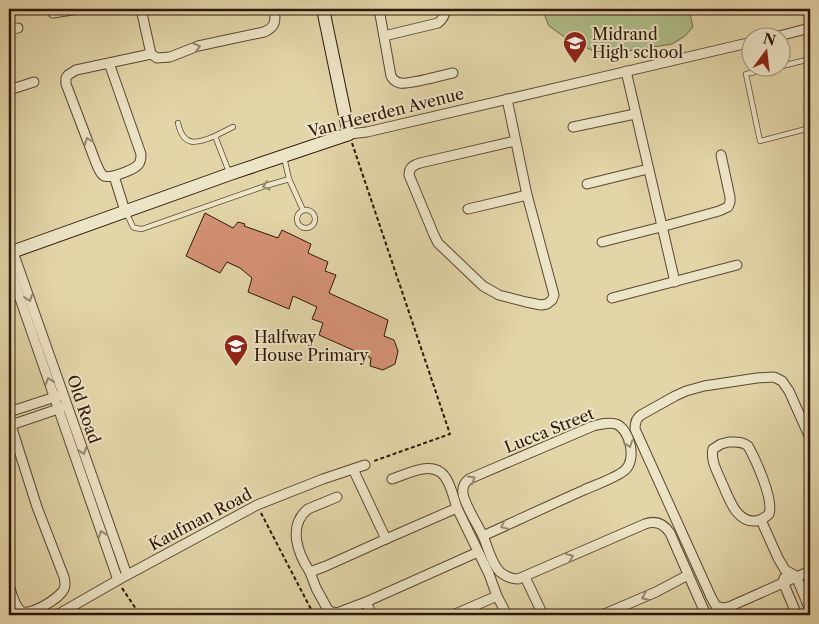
<svg xmlns="http://www.w3.org/2000/svg" width="819" height="624" viewBox="0 0 819 624" font-family="'Libre Caslon Text',serif">
	<style>
		.green { fill: #afbe8b; stroke: #6e6a4a }
		.building { fill: #d59275; stroke: #2e160a }
		.lines { fill: none; stroke-linecap: round; stroke-linejoin: round }
		.lane-casing { stroke: #5b4632; stroke-width: 6 }
		.street-casing { stroke: #5b4632; stroke-width: 11 }
		.secondary-casing { stroke: #2e160a; stroke-width: 14 }
		.path { stroke: #2e160a; stroke-width: 2; stroke-dasharray: 4 2.5; stroke-linecap: butt }
		.lane { stroke: #ece4c6; stroke-width: 4.5 }
		.street { stroke: #ece4c6; stroke-width: 9 }
		.secondary { stroke: #ece4c6; stroke-width: 12 }
		.oneway { stroke: #968771 }
		.labels { text-anchor: middle; stroke-width: 4; stroke-linejoin: round; paint-order: stroke }
		.poi-label { font-size: 16px; fill: #2e160a; stroke: #ece4c6; text-anchor: start }
		.street-label { font-size: 16px; fill: #2e160a; stroke: #ece4c6 }
	</style>
	<rect width="100%" height="100%" fill="#e2d5a8"/>
	<filter id="stains"><feTurbulence type="fractalNoise" baseFrequency=".004" numOctaves="4"/><feColorMatrix values="0 0 0 0 .2 0 0 0 0 .09 0 0 0 0 .02 0 0 0 .5 -.17"/></filter>
	<radialGradient id="worn" r=".72"><stop offset=".6" stop-color="#630" stop-opacity="0"/><stop offset="1" stop-color="#630" stop-opacity=".3"/></radialGradient>
	<!-- green -->
	<polygon class="green" points="542,9 689,9 693,27 685,36 672,44 602,55 566,38 549,26"/>
	<!-- building -->
	<polygon class="building" points="205,213 233,228 238,222 245,224 244,226 278,238 282,230 311,244 308,253 328,262 325,271 336,275 329,293 388,320 384,336 394,340 398,351 395,364 383,370 370,366 371,358 319,335 323,323 312,319 317,307 293,296 289,309 248,292 252,278 240,268 227,262 220,273 186,256"/>
	<g class="lines">
		<!-- lane casing -->
		<g class="lane-casing">
			<g id="lane">
				<polyline points="782,66 810,59"/>
				<polyline points="775,68 746,74 760,141 810,128"/>
				<path d="M178,123C183,147 196,144 215,136"/>
				<polyline points="229,172 215,136 233,127"/>
				<polyline points="289,179 303,210"/>
				<circle cx="306" cy="219" r="9"/>
				<polyline points="126,212 133,227 135,228 142,229 265,186 286,180 289,179 284,157"/>
			</g>
		</g>
		<!-- street casing -->
		<g class="street-casing">
			<g id="street">
				<polyline points="141,9 151,54"/>
				<path d="M379,9L391,76C393,80 395,82 400,83C409,85 442,75 453,73"/>
				<polyline points="53,13 78,9"/>
				<polyline points="9,30 18,28"/>
				<path d="M384,36L438,23C443,19 446,15 444,9"/>
				<polyline points="771,38 810,28"/>
				<path d="M109,63L141,154C141,158 141,162 138,165C133,170 110,179 104,176C100,174 98,167 96,163L66,84V78L68,75L76,70L151,54L157,58L170,57L198,46L264,32C276,27 276,20 274,9"/>
				<polyline points="626,71 675,282"/>
				<polyline points="9,90 34,82"/>
				<path d="M507,99L527,195L554,295L552,300L547,304L541,305L526,302L499,295L483,286L438,243L434,235L409,175C409,167 414,165 420,163L515,141"/>
				<polyline points="573,127 635,114"/>
				<polyline points="349,134 367,132 752,42"/>
				<polyline points="114,176 125,211"/>
				<polyline points="587,184 648,169"/>
				<polyline points="468,209 527,195"/>
				<polyline points="602,242 661,227 719,211 728,207 730,202 730,197 721,155"/>
				<polyline points="10,249 13,252 127,575"/>
				<polyline points="9,267 118,580"/>
				<polyline points="612,298 737,265"/>
				<polyline points="9,412 58,396"/>
				<path d="M9,419L37,507L64,577C65,582 66,585 64,589C60,598 30,617 21,611C14,606 12,593 9,586"/>
				<polyline points="11,425 64,407"/>
				<path d="M810,438L789,391L782,381L774,377L757,378L704,386L686,391L675,396L641,415C636,418 635,423 635,429L711,597L716,606L724,608L731,606L810,571"/>
				<path d="M729,442C736,442 742,441 748,446C756,460 774,500 769,514C765,518 761,520 756,521C736,523 729,498 722,483C718,473 710,460 713,449L721,444Z"/>
				<polyline points="353,469 386,539"/>
				<path d="M337,497L308,509C287,526 298,554 310,572L326,566L386,539L457,508C454,499 452,490 448,482C437,457 410,473 392,479"/>
				<polyline points="457,508 489,574 497,596 507,615"/>
				<polyline points="761,520 778,558 785,570 796,576 810,610"/>
				<path d="M483,536C516,521 550,505 584,490C595,485 616,478 625,470C637,460 630,429 616,424C609,422 601,424 593,426L469,479C464,483 462,487 463,493C464,504 478,525 483,536C488,547 491,563 500,572C505,576 511,579 518,579L645,524C656,520 664,524 670,533L706,615"/>
				<polyline points="310,572 316,588 328,610 332,612 337,613 366,602 478,552"/>
				<polyline points="525,577 543,615"/>
				<polyline points="784,578 783,582 797,615"/>
				<polyline points="366,602 372,615"/>
				<polyline points="57,615 118,580 257,505 323,479 365,465"/>
				<polyline points="453,615 497,596"/>
				<polyline points="602,615 656,592 688,575"/>
			</g>
		</g>
		<!-- secondary casing -->
		<g class="secondary-casing">
			<polyline id="secondary" points="9,253 230,174 349,134 323,9"/>
		</g>
		<!-- path -->
		<g class="path">
			<polyline points="352,143 450,434 374,461"/>
			<polyline points="261,513 314,615"/>
			<polyline points="122,588 140,615"/>
		</g>
		<!-- lane -->
		<use href="#lane" class="lane"/>
		<!-- street -->
		<use href="#street" class="street"/>
		<!-- secondary -->
		<use href="#secondary" class="secondary"/>
	</g>
	<!-- one-way arrows -->
	<defs><path id="oneway-chevron" d="M-2-3.5L2.5 0L-2 3.5" fill="none" stroke-width="1.6" stroke-linecap="round" stroke-linejoin="round" transform="scale(1.25)"/></defs>
	<g class="oneway">
		<use href="#oneway-chevron" transform="translate(197 47) rotate(-16)"/>
		<use href="#oneway-chevron" transform="translate(88 141) rotate(-111)"/>
		<use href="#oneway-chevron" transform="translate(266 186) rotate(163)"/>
		<use href="#oneway-chevron" transform="translate(29 298) rotate(71)"/>
		<use href="#oneway-chevron" transform="translate(49 381) rotate(-109)"/>
		<use href="#oneway-chevron" transform="translate(629 444) rotate(71)"/>
		<use href="#oneway-chevron" transform="translate(83 451) rotate(70)"/>
		<use href="#oneway-chevron" transform="translate(472 479) rotate(-30)"/>
		<use href="#oneway-chevron" transform="translate(504 526) rotate(154)"/>
		<use href="#oneway-chevron" transform="translate(102 534) rotate(-109)"/>
		<use href="#oneway-chevron" transform="translate(570 557) rotate(-23)"/>
		<use href="#oneway-chevron" transform="translate(645 597) rotate(157)"/>
	</g>
	<!-- icons -->
	<defs>
		<g id="school-pin" transform="scale(1.25)"><path d="M0 17L-7.5 6A9.5 9.5 0 1 1 7.5 6Z" fill="#8f2418" stroke="#ece4c6"/><path d="M0-5L7-2L0 1L-7-2ZM-4 1L0 2.5L4 1V4Q0 6-4 4Z" fill="#fff"/></g>
	</defs>
	<g fill-rule="evenodd">
		<use href="#school-pin" x="575" y="43"/>
		<use href="#school-pin" x="236" y="346"/>
	</g>
	<g class="labels">
		<!-- poi labels -->
		<g class="poi-label">
			<text x="592" y="40">Midrand<tspan x="592" dy="18">High school</tspan></text>
			<text x="254" y="343">Halfway<tspan x="254" dy="18">House Primary</tspan></text>
		</g>
		<!-- street labels -->
		<g class="street-label">
			<text transform="translate(386 112) rotate(-14)" y="6">Van Heerden Avenue</text>
			<text transform="translate(84 409) rotate(71)" y="6">Old Road</text>
			<text transform="translate(549 430) rotate(-22)" y="6">Lucca Street</text>
			<text transform="translate(200 519) rotate(-28)" y="6">Kaufman Road</text>
		</g>
	</g>
	<!-- margin -->
	<rect width="819" height="624" fill="none" stroke="#e2d5a8" stroke-width="30"/>
	<rect x="10" y="10" width="799" height="604" fill="none" stroke="#2e160a" stroke-width="2.5"/>
	<rect x="15" y="15" width="789" height="594" fill="none" stroke="#2e160a"/>
	<!-- north arrow -->
	<g transform="translate(766 52) rotate(15)"><circle r="24" fill="#ece4c6" stroke="#a0927b"/>
	<path d="M0-4L9 19L0 12L-9 19Z" fill="#8f2418"/>
	<text y="-8" font-size="14" font-weight="bold" text-anchor="middle" fill="#2e160a">N</text>
	</g>
	<rect width="100%" height="100%" filter="url(#stains)"/>
	<rect width="100%" height="100%" fill="url(#worn)"/>
</svg>
